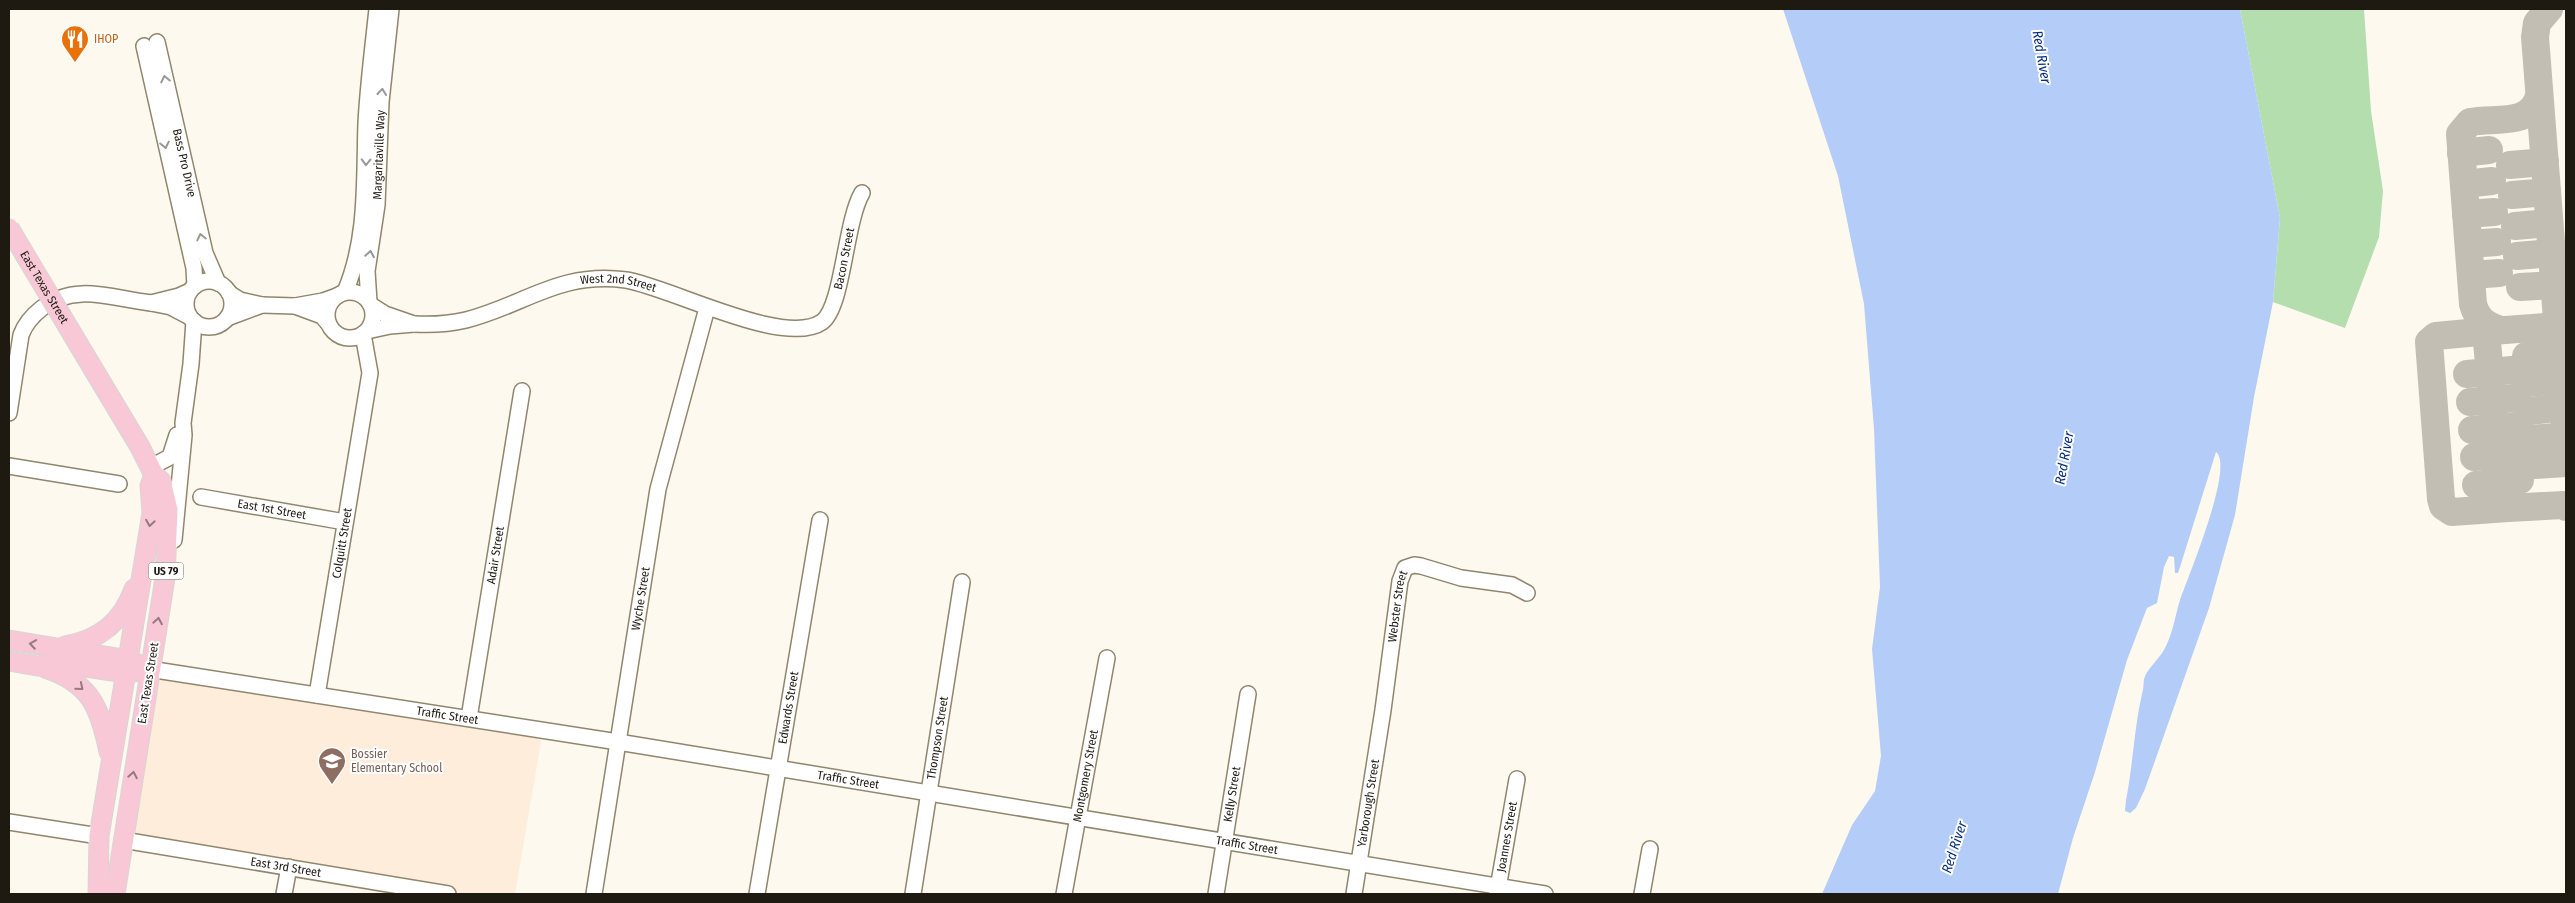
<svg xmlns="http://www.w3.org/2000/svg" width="2575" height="903" viewBox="0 0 2575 903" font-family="'Fira Sans Condensed',sans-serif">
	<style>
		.education { fill: #fdedda }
		.green { fill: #b4deae }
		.water { fill: #b4cdf8 }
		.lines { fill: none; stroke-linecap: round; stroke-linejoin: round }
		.taxiway { stroke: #c3beb4; stroke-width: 28 }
		.minor-casing { stroke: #90866e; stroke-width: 18 }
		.major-casing { stroke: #d6d6d4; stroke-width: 21 }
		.minor { stroke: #fff; stroke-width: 15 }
		.major { stroke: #f8c8d6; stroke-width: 19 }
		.major-bridge-casing { stroke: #d6d6d4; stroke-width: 21; stroke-linecap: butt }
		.major-bridge { stroke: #f8c8d6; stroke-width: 19 }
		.oneway { stroke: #9a9894 }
		.oneway2 { stroke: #967a7d }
		.labels { text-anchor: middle; stroke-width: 4; stroke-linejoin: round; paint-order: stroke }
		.shield { fill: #fff; stroke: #625f58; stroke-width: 1 }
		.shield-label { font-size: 11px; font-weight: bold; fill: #1e1a11 }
		.food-label { font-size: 12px; fill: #c56008; stroke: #fff; text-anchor: start }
		.street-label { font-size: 12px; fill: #1e1a11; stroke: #fff }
		.education-label { font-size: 12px; fill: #785e54; stroke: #fff; text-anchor: start }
		.water-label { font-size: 14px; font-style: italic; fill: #062f7f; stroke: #fff }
	</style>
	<rect width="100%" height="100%" fill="#fef9ef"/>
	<!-- education -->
	<polygon class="education" points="149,669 543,730 515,894 453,894 123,840"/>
	<!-- green -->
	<polygon class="green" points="2240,9 2364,9 2371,111 2383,191 2379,237 2345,328 2273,302 2280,218"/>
	<!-- water -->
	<path class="water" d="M1783,9H2240L2280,218L2273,302L2254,397L2235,515L2209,608L2145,789L2136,808L2130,813L2125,811L2126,800C2133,765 2134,729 2142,694C2144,688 2143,681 2145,676C2150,666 2160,658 2165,648C2173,633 2175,616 2180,600C2187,579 2235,466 2216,452L2180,567L2178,573H2175L2174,557L2169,556L2164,567L2157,603L2147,608L2127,660L2095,772L2073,838L2058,894H1822L1852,825L1875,791L1881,756L1872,649L1880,587L1874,429L1864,304L1838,176Z"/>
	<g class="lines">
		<!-- taxiway -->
		<g class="taxiway">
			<polyline points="2549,9 2537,23 2535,37 2566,435"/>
			<polyline points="2461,153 2489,150"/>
			<polyline points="2510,165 2545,162"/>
			<polyline points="2464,184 2492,181"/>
			<polyline points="2512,195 2547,192"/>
			<polyline points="2466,214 2494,212"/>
			<polyline points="2515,226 2549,223"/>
			<polyline points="2469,244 2497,242"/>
			<polyline points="2517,256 2552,253"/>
			<polyline points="2471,275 2499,273"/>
			<polyline points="2520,287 2554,285"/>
			<path d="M2501,330C2487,326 2477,320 2473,304L2460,134L2470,122C2495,117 2531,127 2539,96"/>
			<polyline points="2559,338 2552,329 2545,327 2492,331 2487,341 2501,504 2508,508 2563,505 2566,507"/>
			<polyline points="2487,341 2484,335 2479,332 2436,336 2429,342 2441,499 2443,506 2452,512 2508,508"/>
			<polyline points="2526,356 2560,352"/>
			<polyline points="2467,374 2512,370"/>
			<polyline points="2528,383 2562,380"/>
			<polyline points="2470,402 2514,398"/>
			<polyline points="2530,411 2564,407"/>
			<polyline points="2472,430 2516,426"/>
			<polyline points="2532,439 2566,436"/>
			<polyline points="2474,457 2518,453"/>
			<polyline points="2535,465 2566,463"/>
			<polyline points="2476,485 2520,480"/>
		</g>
		<!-- minor casing -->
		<g class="minor-casing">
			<g id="minor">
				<path id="s1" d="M157,42L205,253L218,283"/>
				<polyline points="144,46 194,268 195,286"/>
				<circle cx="209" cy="304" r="23"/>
				<circle cx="350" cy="315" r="23"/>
				<path d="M345,292C368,238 364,180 366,123C368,85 373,47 377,9"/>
				<path id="s2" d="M369,302L367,271L377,205L381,102L391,9"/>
				<polyline points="262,305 295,306"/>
				<polyline points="190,317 171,307 151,303 179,296 190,291"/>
				<polyline points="227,318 262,305 240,300 229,293"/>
				<polyline points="328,323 322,316 295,306 323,301 337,296"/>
				<path id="s3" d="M414,324C432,325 449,324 466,320C525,305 559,271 626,280C670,287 784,348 822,322C843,307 845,222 862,193"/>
				<polyline points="367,331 390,326 414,324 385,314 371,305"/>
				<path d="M9,413L21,335C25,324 33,315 42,308C76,282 113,299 151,303"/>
				<polyline points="9,466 119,484"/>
				<polyline points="151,467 170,457 177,435"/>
				<path id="s4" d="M201,497L345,522"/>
				<polyline points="174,540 184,435 183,423 191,364 194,321"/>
				<path id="s5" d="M149,669L618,742L1545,894"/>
				<path id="s6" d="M317,695L370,373L363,334"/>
				<path id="s7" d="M469,718L522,391"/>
				<polyline points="9,822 99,836"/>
				<path id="s8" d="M123,840L448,894"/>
				<polyline points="284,894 289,867"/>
				<path id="s9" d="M594,894L658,489L707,308"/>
				<path id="s10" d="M757,894L820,520"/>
				<path id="s11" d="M913,894L962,582"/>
				<path id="s12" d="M1064,894L1107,658"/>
				<path id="s13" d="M1216,894L1248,694"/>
				<path id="s14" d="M1354,894L1383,710L1400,581L1405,568L1414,565L1421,566L1461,578L1512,585L1527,593"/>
				<path id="s15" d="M1497,894L1517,779"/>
				<polyline points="1642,894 1650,849"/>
			</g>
		</g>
		<!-- major casing -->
		<g class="major-casing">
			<g id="major">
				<polyline points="86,357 140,447 154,475 161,481 168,510 165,578 115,894"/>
				<polyline points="9,640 129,660 140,665"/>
				<path d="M65,646C100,640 122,622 134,589"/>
				<polyline points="9,661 37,666 65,664 126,673 139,671"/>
				<path d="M45,668C91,683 100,708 109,752"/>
				<polyline points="98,894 99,836 152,513 150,486 154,475"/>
			</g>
		</g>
		<!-- minor -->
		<use href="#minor" class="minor"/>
		<!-- major -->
		<use href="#major" class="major"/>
		<!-- major-bridge casing -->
		<g class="major-bridge-casing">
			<g id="major-bridge">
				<path id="s16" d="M9,228L86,357"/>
			</g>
		</g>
		<!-- major-bridge -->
		<use href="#major-bridge" class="major-bridge"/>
	</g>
	<!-- one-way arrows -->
	<defs><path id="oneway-chevron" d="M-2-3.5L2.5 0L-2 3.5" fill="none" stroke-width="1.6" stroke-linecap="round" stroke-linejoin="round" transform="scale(1.25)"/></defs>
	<g class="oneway">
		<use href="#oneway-chevron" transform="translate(165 79) rotate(-102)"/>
		<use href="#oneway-chevron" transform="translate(382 92) rotate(-84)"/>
		<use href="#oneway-chevron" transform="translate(165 145) rotate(78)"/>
		<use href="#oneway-chevron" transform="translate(366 162) rotate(91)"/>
		<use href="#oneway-chevron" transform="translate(201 237) rotate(-103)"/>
		<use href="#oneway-chevron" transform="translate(370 254) rotate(-81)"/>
	</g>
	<g class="oneway2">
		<use href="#oneway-chevron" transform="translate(150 523) rotate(99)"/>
		<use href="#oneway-chevron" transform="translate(158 621) rotate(-80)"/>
		<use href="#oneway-chevron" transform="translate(33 644) rotate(-171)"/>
		<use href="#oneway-chevron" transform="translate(80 687) rotate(40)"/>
		<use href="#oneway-chevron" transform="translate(133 775) rotate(-80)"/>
	</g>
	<!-- icons -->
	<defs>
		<g id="restaurant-pin" transform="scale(1.4375)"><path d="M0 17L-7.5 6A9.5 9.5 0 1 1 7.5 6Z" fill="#e8710a" stroke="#fff"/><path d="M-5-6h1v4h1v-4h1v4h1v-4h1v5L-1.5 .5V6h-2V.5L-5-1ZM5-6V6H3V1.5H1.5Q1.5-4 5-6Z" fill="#fff"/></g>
		<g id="school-pin" transform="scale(1.4375)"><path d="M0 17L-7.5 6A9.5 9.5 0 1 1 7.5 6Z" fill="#8d6e63" stroke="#fff"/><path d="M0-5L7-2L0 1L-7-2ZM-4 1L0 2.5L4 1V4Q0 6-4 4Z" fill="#fff"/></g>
	</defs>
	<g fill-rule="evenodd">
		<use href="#restaurant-pin" x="75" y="39"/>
		<use href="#school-pin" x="332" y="761"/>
	</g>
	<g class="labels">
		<!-- shield labels -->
		<rect class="shield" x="148.5" y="562.5" width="35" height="17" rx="4"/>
		<g class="shield-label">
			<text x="166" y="575">US 79</text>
		</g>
		<!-- food labels -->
		<g class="food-label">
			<text x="94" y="43">IHOP</text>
		</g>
		<!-- street labels -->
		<g class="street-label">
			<text dy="4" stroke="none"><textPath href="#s2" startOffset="148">Margaritaville Way</textPath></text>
			<text dy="4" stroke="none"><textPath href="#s1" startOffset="124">Bass Pro Drive</textPath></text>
			<text dy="4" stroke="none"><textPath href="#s3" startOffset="492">Bacon Street</textPath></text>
			<text dy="4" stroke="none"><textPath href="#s3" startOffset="212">West 2nd Street</textPath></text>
			<text dy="4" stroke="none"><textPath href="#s16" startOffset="69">East Texas Street</textPath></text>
			<text dy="4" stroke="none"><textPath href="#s4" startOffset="72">East 1st Street</textPath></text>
			<text dy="4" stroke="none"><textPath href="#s6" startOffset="154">Colquitt Street</textPath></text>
			<text dy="4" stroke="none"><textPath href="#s7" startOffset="165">Adair Street</textPath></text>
			<text dy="4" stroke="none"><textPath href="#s9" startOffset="299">Wyche Street</textPath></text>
			<text dy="4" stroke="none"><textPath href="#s14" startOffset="291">Webster Street</textPath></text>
			<text transform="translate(148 683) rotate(-81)" y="4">East Texas Street</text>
			<text dy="4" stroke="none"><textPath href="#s10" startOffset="189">Edwards Street</textPath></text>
			<text dy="4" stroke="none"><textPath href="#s5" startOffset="302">Traffic Street</textPath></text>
			<text dy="4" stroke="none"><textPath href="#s11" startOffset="158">Thompson Street</textPath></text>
			<text dy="4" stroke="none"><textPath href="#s12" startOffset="120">Montgomery Street</textPath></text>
			<text dy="4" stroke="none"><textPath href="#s5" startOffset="708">Traffic Street</textPath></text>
			<text dy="4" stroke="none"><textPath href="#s13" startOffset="101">Kelly Street</textPath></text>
			<text dy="4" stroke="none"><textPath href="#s14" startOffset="92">Yarborough Street</textPath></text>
			<text dy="4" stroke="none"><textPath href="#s15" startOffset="58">Joannes Street</textPath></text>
			<text dy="4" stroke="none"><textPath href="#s5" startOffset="1112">Traffic Street</textPath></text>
			<text dy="4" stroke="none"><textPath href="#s8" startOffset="165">East 3rd Street</textPath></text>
		</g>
		<!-- education labels -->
		<g class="education-label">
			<text x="351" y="758">Bossier<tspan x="351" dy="14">Elementary School</tspan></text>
		</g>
		<!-- water labels -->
		<g class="water-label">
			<text transform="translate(2042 57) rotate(80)" y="5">Red River</text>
			<text transform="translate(2064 458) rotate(-80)" y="5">Red River</text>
			<text transform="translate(1954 847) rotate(-72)" y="5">Red River</text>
		</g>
	</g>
	<!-- border -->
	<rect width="2575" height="903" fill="none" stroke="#1e1a11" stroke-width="20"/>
</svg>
